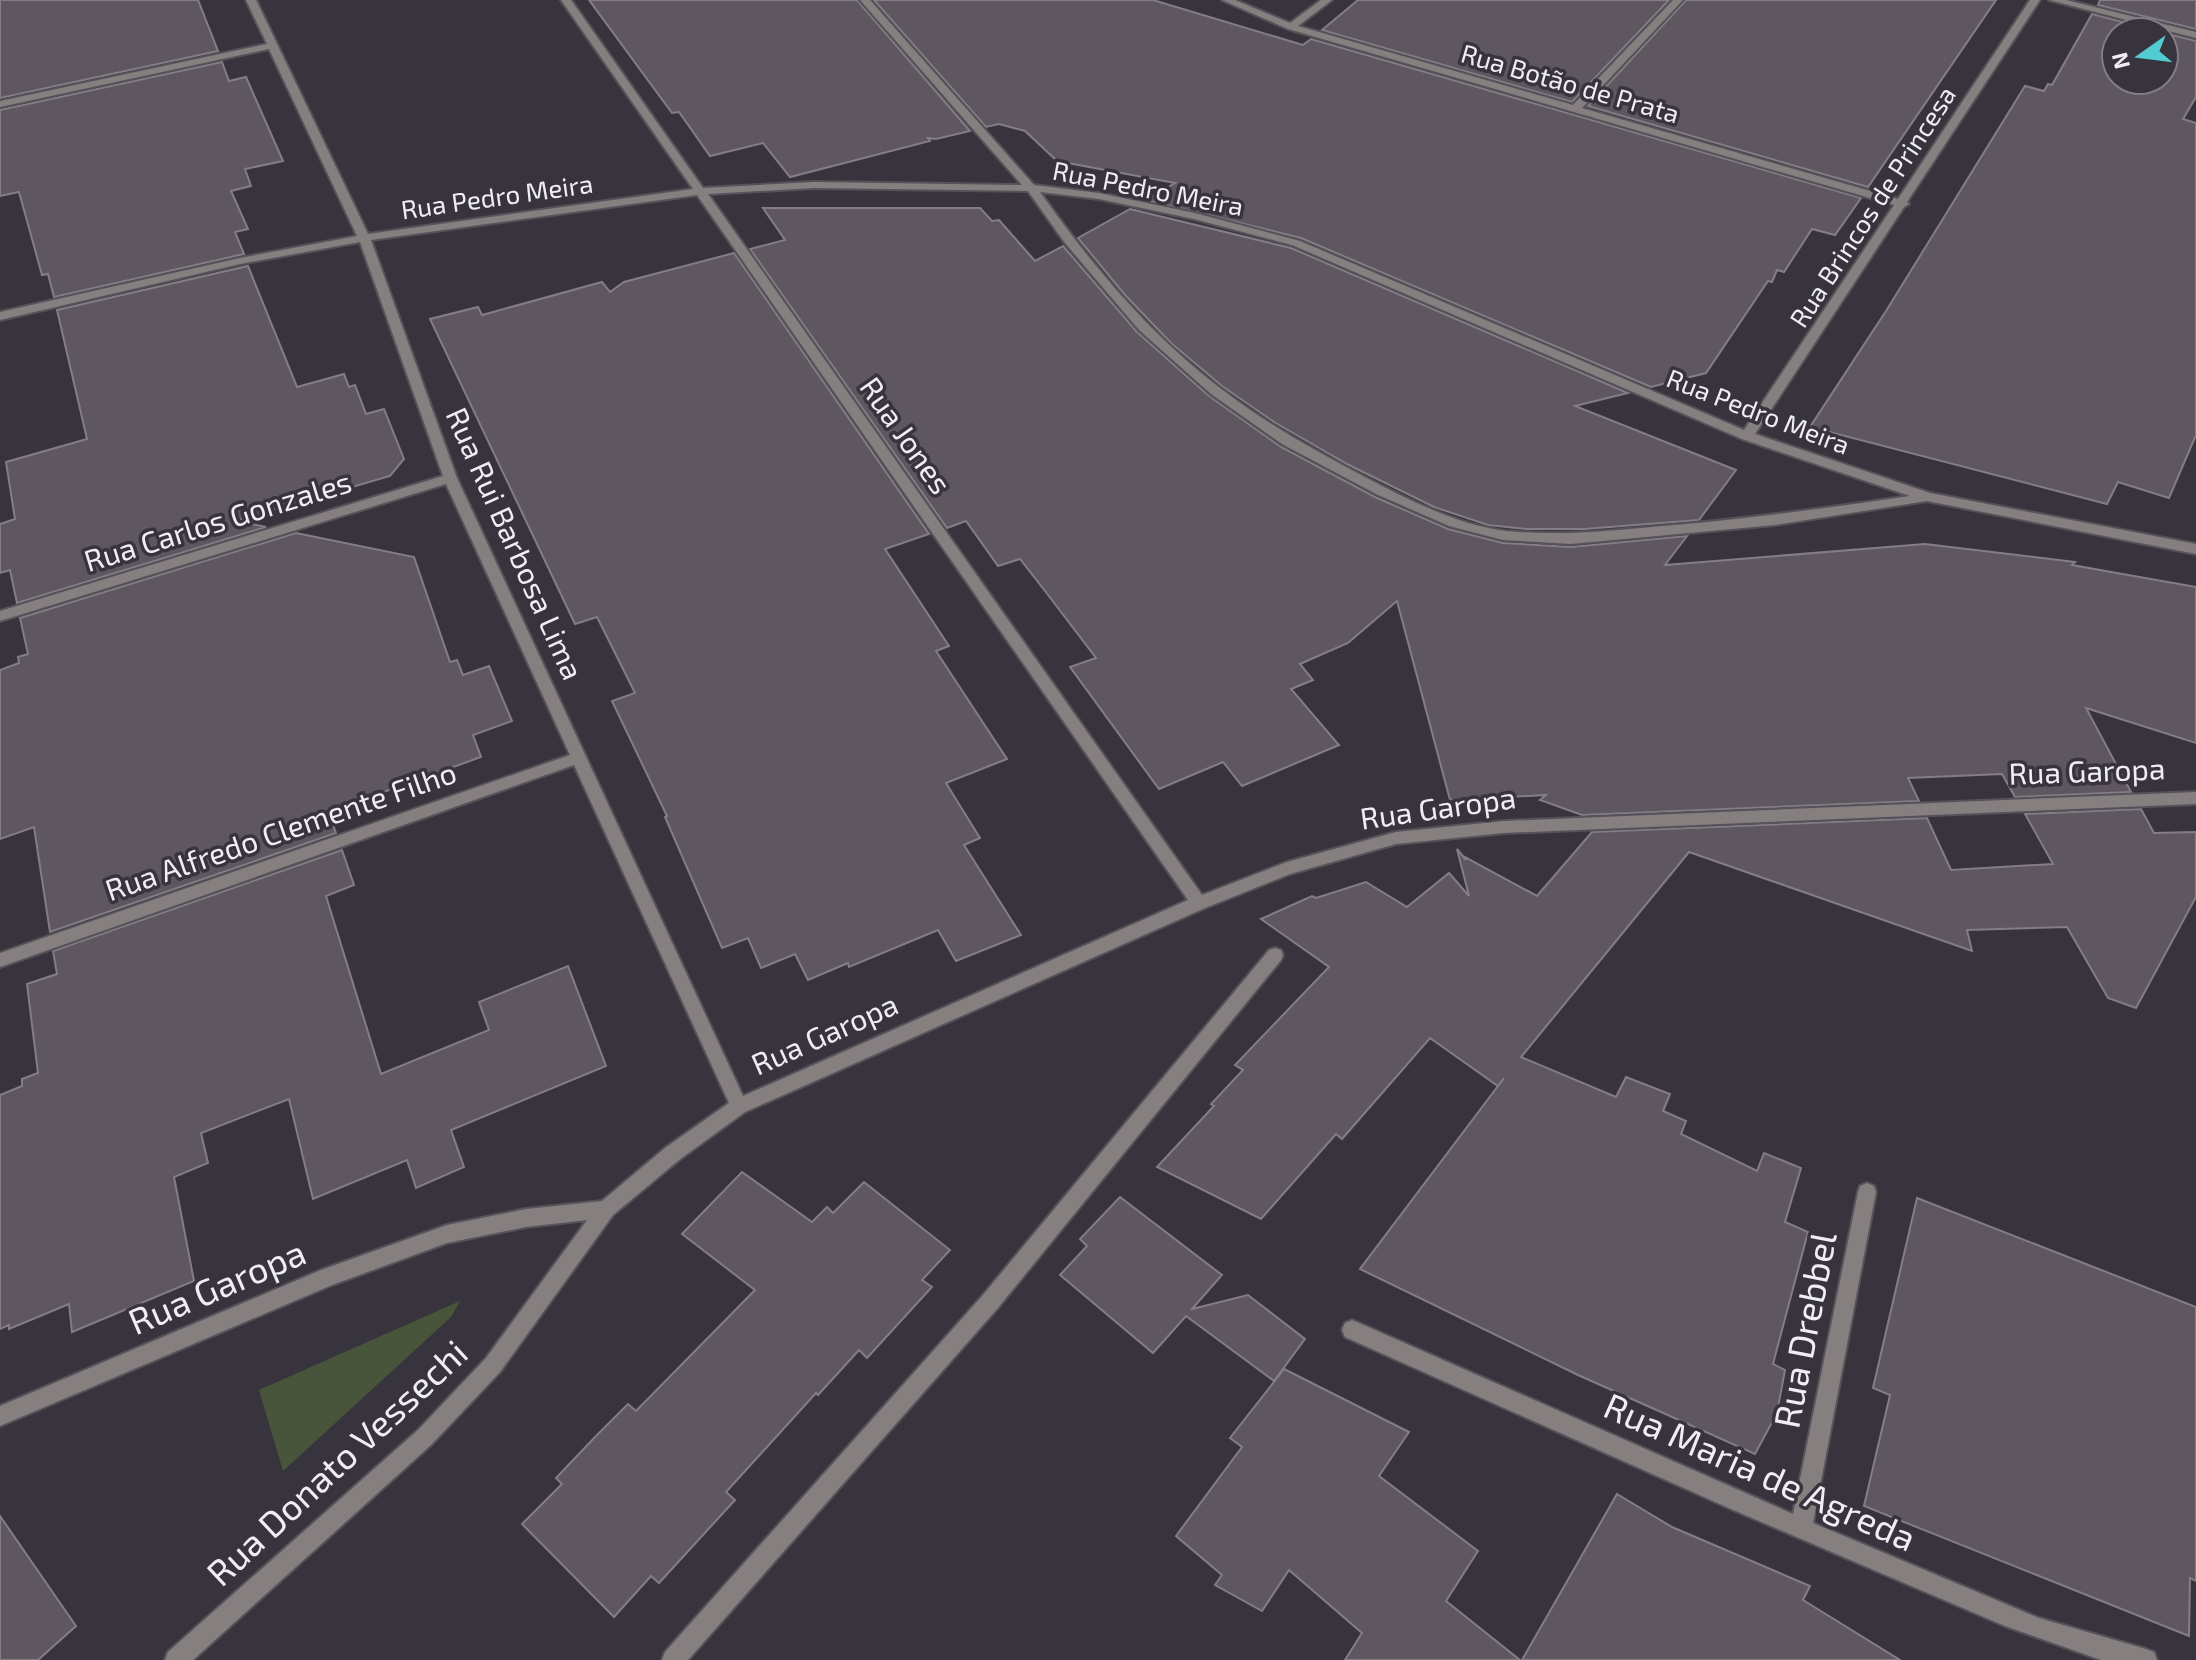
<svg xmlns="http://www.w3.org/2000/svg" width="2196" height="1660" viewBox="0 0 2196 1660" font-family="'Exo 2',sans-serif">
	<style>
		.green { fill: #48553b }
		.building { fill: #5f5760; stroke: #847d86; stroke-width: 2 }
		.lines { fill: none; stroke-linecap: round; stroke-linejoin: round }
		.lane-casing { stroke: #55525a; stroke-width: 4 }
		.street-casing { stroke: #55525a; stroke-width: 4 }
		.lane { fill: #857f7f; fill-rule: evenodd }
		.street { fill: #857f7f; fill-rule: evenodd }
		.labels { text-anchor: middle; stroke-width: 7; stroke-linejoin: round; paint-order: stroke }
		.far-street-label { font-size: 26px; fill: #f0eef4; stroke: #38343d }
		.street-label { font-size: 30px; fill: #f0eef4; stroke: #38343d }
		.near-street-label { font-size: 36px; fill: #f0eef4; stroke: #38343d }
	</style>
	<rect width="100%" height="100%" fill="#38343d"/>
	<!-- green -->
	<polygon class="green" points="460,1301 451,1317 283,1471 259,1390"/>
	<!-- building -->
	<g class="building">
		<polygon points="0,0 198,0 218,51 0,98"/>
		<polygon points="589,0 857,0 970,131 936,139 928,138 930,141 790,177 763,143 710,156 679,112 672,113"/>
		<polygon points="874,0 1153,0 1303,45 1311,39 1861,198 1835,235 1812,229 1784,272 1777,270 1772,282 1768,281 1706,373 1651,387 1301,238 1146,200 1175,183 1057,161 1025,131 999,124 986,127"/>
		<polygon points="1358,0 1669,0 1572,102 1322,30"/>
		<polygon points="1686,0 1996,0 1868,187 1588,106"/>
		<polygon points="2100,0 2196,0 2196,29 2098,5"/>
		<polygon points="2092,14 2161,32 2116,32 2116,80 2164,80 2164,33 2196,41 2196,97 2183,119 2196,123 2196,435 2169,498 2118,482 2107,504 1810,427 1886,311 2025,86 2044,91 2048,84 2052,85"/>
		<polygon points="222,62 229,81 246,77 283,161 245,169 251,186 231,191 248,229 235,232 244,254 54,297 48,274 42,275 19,192 0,196 0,110"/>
		<polygon points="763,208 980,208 992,221 999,220 1035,261 1063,246 1137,332 1209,396 1281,447 1375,497 1448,529 1503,543 1571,547 1687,536 1665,565 1925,544 2075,562 2072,565 2196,587 2196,743 2086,708 2131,792 2015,797 2002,774 1908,778 1919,801 1582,815 1540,800 1546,795 1450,800 1397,601 1348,643 1300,664 1313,680 1291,689 1339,745 1242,786 1223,762 1159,789 1070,667 1096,658 1045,591 1020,559 998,566 966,521 947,528 750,249 785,240"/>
		<polygon points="1130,209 1291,248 1628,393 1575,406 1736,470 1699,520 1584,529 1526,529 1488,525 1434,507 1347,464 1274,422 1222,386 1171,343 1125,295 1078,238"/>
		<polygon points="734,253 929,534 885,549 949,646 936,651 1007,759 946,783 980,838 964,845 1021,935 956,961 938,930 849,967 848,963 808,980 795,954 761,968 748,938 722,948 665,817 667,816 612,701 635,693 597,617 575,624 430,319 478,307 482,315 602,282 610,292 624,282"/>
		<polygon points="248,266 297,387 344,374 349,387 355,385 366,414 384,409 404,459 390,476 236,521 266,527 17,603 10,570 0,573 0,524 15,519 6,462 87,439 57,310"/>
		<polygon points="296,533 414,557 450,662 457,660 463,675 489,666 512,721 473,735 481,757 328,812 336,833 50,932 34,827 0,839 0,670 19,663 18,657 28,654 20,618"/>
		<polygon points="2141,809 2154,833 2196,832 2196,897 2136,1008 2108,998 2067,927 1967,930 1972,951 1689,852 1521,1057 1616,1097 1626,1077 1670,1094 1663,1111 1686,1121 1681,1134 1757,1171 1764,1153 1801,1168 1785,1222 1808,1232 1773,1364 1785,1370 1777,1413 1755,1454 1578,1375 1360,1269 1504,1078 1498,1086 1430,1038 1342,1139 1336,1134 1261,1219 1157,1167 1214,1106 1211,1104 1243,1070 1235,1065 1329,967 1261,919 1312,896 1316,898 1366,882 1407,907 1449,873 1469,896 1457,849 1466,860 1465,857 1537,896 1592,832 1927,818 1951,870 2053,864 2025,814"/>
		<polygon points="342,850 354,885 326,896 381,1074 489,1030 479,1002 568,966 606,1066 451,1130 464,1167 416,1188 407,1160 313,1199 289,1099 201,1133 208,1163 174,1177 194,1281 72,1332 69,1304 9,1329 9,1325 0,1329 0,1095 22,1086 22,1079 38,1073 27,984 57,974 53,951"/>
		<polygon points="742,1172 812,1222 827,1207 833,1213 864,1182 950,1250 922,1280 932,1287 867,1358 859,1350 818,1395 816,1393 726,1492 735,1500 659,1583 651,1576 614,1617 522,1524 562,1484 556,1478 597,1435 628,1404 636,1411 755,1290 682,1234"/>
		<polygon points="1120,1197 1222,1275 1192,1309 1248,1295 1305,1339 1274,1381 1186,1316 1153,1353 1060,1275 1087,1246 1080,1239"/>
		<polygon points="1917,1198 2196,1307 2196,1581 2190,1578 2189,1636 1864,1506 1890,1395 1873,1388"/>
		<polygon points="1284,1369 1409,1432 1379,1476 1478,1551 1446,1601 1520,1660 1345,1660 1362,1633 1289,1570 1262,1611 1215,1585 1222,1575 1176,1536 1242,1447 1230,1438"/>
		<polygon points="1617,1494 1672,1527 1810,1586 1803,1600 1900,1660 1522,1660"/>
		<polygon points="0,1516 76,1626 38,1660 0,1660"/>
	</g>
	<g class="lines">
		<!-- lane casing -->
		<g class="lane-casing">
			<polygon id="lane" points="1275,948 1281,950 1283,955 1281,960 997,1309 688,1660 662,1660 665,1652 983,1295 1269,950"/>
		</g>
		<!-- street casing -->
		<g class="street-casing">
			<g id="street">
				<path d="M246,0H256L368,234L693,189L561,0H571L703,188L814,182L1022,185L860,0H870L1034,185L1099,193L1195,213L1300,241L1744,430L1894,205L1288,29L1222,0H1235L1290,23L1321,0H1332L1298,26L1573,105L1673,0H1683L1582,108L1898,199L2030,0H2040L1907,202L1909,204L1904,207L1755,434L1930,493L2196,544V554L1927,501L1775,525L1571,544L1503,540L1449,526L1376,494L1282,444L1211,394L1139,330L1065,243L1028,191L814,188L708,194L1202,895L1287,862L1396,832L1504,821L2196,792V804L1504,833L1396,844L1290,874L1205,908L745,1112L679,1160L613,1215L500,1372L432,1444L193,1660H165L168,1652L418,1430L486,1358L587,1220L526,1227L447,1243L332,1285L0,1426V1406L321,1270L447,1225L526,1209L602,1201L665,1148L729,1103L574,765L0,967V953L570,755L446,484L0,621V611L443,476L360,242L240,264L0,320V312L240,258L357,236L269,49L0,107V101L267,44ZM1040,192L1099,199L1194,219L1292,245L1742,439L1910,496C1828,508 1746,519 1663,526C1610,531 1559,536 1506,531C1457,525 1407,499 1365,477C1314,450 1265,423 1220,388C1149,334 1091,264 1040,192ZM697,195L1188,900L743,1096L457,478L371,240Z"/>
				<polygon points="2049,0 2066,0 2196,32 2196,38"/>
				<polygon points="1867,1183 1874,1186 1876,1192 1813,1523 2039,1618 2146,1649 2154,1652 2157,1660 2101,1660 2005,1626 1731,1509 1345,1337 1342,1330 1345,1323 1352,1320 1359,1323 1793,1514 1858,1192 1860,1186"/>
			</g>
		</g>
		<!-- lane -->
		<use href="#lane" class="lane"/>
		<!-- street -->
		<use href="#street" class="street"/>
	</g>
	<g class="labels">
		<!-- far-street labels -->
		<g class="far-street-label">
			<text transform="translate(1570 84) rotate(16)" y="9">Rua Botão de Prata</text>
			<text transform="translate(1148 189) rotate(11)" y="9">Rua Pedro Meira</text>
			<text transform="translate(497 197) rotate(-8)" y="9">Rua Pedro Meira</text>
			<text transform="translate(1873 207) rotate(-57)" y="9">Rua Brincos de Princesa</text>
			<text transform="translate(1758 412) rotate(21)" y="9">Rua Pedro Meira</text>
		</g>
		<!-- street labels -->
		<g class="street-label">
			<text transform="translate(905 436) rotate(55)" y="10">Rua Jones</text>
			<text transform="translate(218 522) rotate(-17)" y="10">Rua Carlos Gonzales</text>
			<text transform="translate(514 544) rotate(66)" y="10">Rua Rui Barbosa Lima</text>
			<text transform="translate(2087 772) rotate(-2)" y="10">Rua Garopa</text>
			<text transform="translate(1438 809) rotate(-8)" y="10">Rua Garopa</text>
			<text transform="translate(281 832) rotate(-19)" y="10">Rua Alfredo Clemente Filho</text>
			<text transform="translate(825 1035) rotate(-24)" y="10">Rua Garopa</text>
		</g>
		<!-- near-street labels -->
		<g class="near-street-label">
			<text transform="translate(217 1287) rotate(-23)" y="13">Rua Garopa</text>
			<text transform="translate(1805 1330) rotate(-79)" y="13">Rua Drebbel</text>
			<text transform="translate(337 1463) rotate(-43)" y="13">Rua Donato Vessechi</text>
			<text transform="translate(1760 1472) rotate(24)" y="13">Rua Maria de Agreda</text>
		</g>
	</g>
	<!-- north arrow -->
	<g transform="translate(2140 56) rotate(256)"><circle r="38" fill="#38343d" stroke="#827e86" stroke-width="2"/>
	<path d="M0-6L14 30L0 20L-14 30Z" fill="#51ccd2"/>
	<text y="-12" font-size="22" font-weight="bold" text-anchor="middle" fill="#f0eef4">N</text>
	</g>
</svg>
